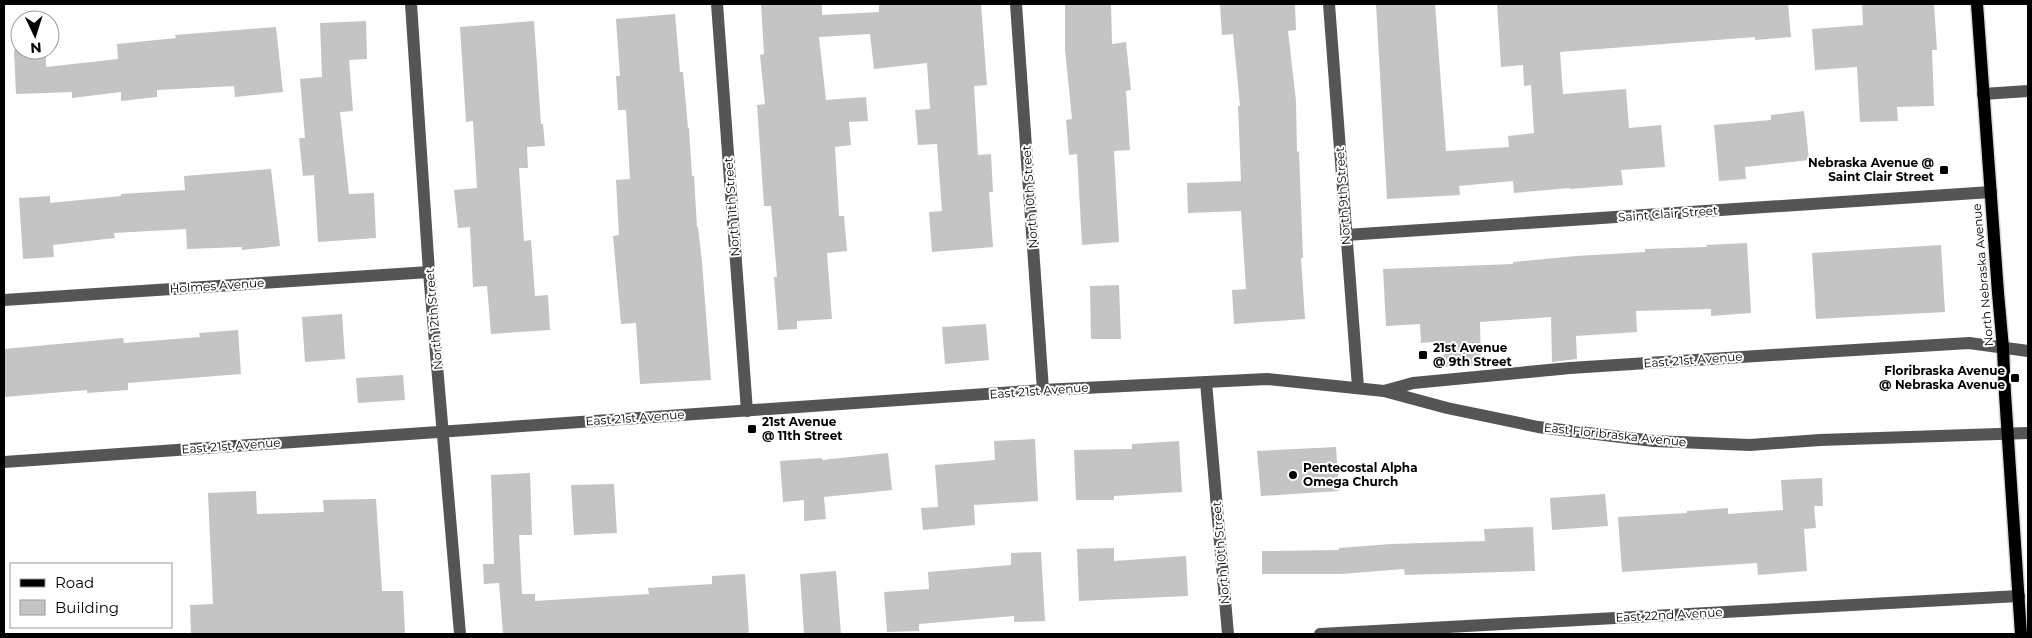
<svg xmlns="http://www.w3.org/2000/svg" width="2032" height="638" viewBox="0 0 2032 638" font-family="Montserrat,sans-serif">
	<style>
		.building { fill: #c4c4c4 }
		.lines { fill: none; stroke-linecap: round; stroke-linejoin: round }
		.major-casing { stroke: #dbdbdb; stroke-width: 15 }
		.minor { stroke: #555; stroke-width: 12 }
		.major { stroke: #000; stroke-width: 12 }
		.poi-dot { fill: #000; stroke: #fff; stroke-width: 2 }
		.labels { text-anchor: middle; stroke-width: 4; stroke-linejoin: round; paint-order: stroke }
		.poi-label { font-size: 12px; font-weight: bold; fill: #000; stroke: #fff; text-anchor: start }
		.street-label { font-size: 12px; fill: #000; stroke: #fff }
	</style>
	<rect width="100%" height="100%" fill="#fff"/>
	<!-- building -->
	<g class="building">
		<polygon points="761,4 822,4 822,15 879,12 879,4 981,4 987,85 974,86 978,155 991,154 993,192 989,192 993,247 932,252 929,212 942,211 937,144 918,145 915,110 930,109 927,63 874,69 870,34 819,37 826,100 866,97 868,121 849,122 851,145 835,147 839,216 844,216 847,251 827,253 832,319 797,321 797,329 778,330 774,277 777,277 771,206 764,206 757,105 765,104 760,55 764,54"/>
		<polygon points="1065,4 1111,4 1112,44 1126,42 1131,90 1126,91 1130,150 1114,151 1119,242 1082,245 1077,154 1069,155 1066,120 1072,119 1065,49"/>
		<polygon points="1220,4 1295,4 1296,30 1288,31 1296,101 1297,152 1299,151 1303,258 1301,258 1305,319 1234,324 1232,290 1246,289 1241,211 1188,213 1187,183 1241,181 1238,106 1240,106 1233,34 1222,35"/>
		<polygon points="1376,4 1435,4 1446,151 1509,147 1508,136 1534,133 1531,85 1524,86 1523,65 1501,67 1497,4 1788,4 1791,37 1755,40 1755,37 1560,52 1563,94 1626,89 1629,128 1661,125 1665,167 1621,170 1623,185 1570,189 1570,188 1514,193 1513,181 1459,186 1460,195 1387,199"/>
		<polygon points="1862,4 1934,4 1937,50 1932,50 1934,106 1897,107 1898,121 1860,122 1857,67 1815,70 1812,29 1863,25"/>
		<polygon points="675,14 680,72 683,72 688,128 689,128 692,176 694,176 697,227 698,227 702,262 711,380 640,384 636,323 621,324 613,236 619,235 616,180 630,179 626,110 618,110 616,76 620,76 616,19"/>
		<polygon points="366,21 367,59 349,60 353,111 340,112 349,194 374,193 376,238 318,242 314,175 303,176 299,138 305,138 300,79 322,77 320,23"/>
		<polygon points="534,21 541,124 543,124 545,146 527,147 528,168 519,168 524,241 531,240 535,296 548,295 550,330 491,334 487,286 473,287 470,227 458,228 454,190 477,188 473,121 466,122 460,27"/>
		<polygon points="276,27 283,92 235,97 234,86 157,90 157,97 121,101 121,92 72,98 72,92 16,94 14,50 46,50 46,67 118,59 117,44 176,38 175,35"/>
		<polygon points="1804,111 1809,160 1745,167 1746,179 1719,181 1714,125 1771,120 1771,115"/>
		<polygon points="271,169 280,246 242,250 242,247 187,249 186,229 114,233 115,238 53,245 54,257 23,259 19,198 50,196 50,203 121,196 121,194 185,190 184,176"/>
		<polygon points="1747,243 1751,313 1711,316 1711,309 1636,311 1637,332 1576,336 1577,359 1552,362 1551,317 1480,322 1481,366 1444,367 1443,341 1421,343 1420,324 1386,326 1383,269 1513,264 1513,262 1576,256 1645,252 1645,249 1707,247 1706,245"/>
		<polygon points="1941,245 1945,312 1816,319 1812,253"/>
		<polygon points="1119,285 1121,339 1091,339 1090,286"/>
		<polygon points="342,314 345,359 305,362 302,317"/>
		<polygon points="986,324 989,360 945,364 942,327"/>
		<polygon points="238,330 241,374 128,383 128,390 87,393 87,390 4,397 4,349 123,338 124,343 200,337 199,333"/>
		<polygon points="403,375 405,400 358,403 356,378"/>
		<polygon points="1035,439 1038,501 974,505 975,525 923,530 921,508 938,507 935,465 995,460 994,441"/>
		<polygon points="1179,441 1182,492 1114,496 1114,500 1076,500 1074,450 1132,449 1132,444"/>
		<polygon points="1336,447 1339,491 1261,496 1257,451"/>
		<polygon points="888,453 892,490 824,497 826,519 804,521 804,500 783,502 780,461 822,458 822,460"/>
		<polygon points="530,473 532,535 519,535 522,594 535,594 535,601 649,594 648,588 712,584 712,576 745,574 749,634 503,634 499,583 484,584 483,564 494,564 491,475"/>
		<polygon points="1822,478 1823,506 1814,506 1816,528 1804,529 1807,571 1758,575 1757,563 1622,572 1618,517 1687,513 1687,511 1728,508 1728,514 1783,510 1781,480"/>
		<polygon points="614,484 617,533 574,535 571,485"/>
		<polygon points="256,491 257,514 324,512 323,500 376,499 382,591 403,591 405,634 191,634 190,605 213,604 208,493"/>
		<polygon points="1605,494 1608,526 1552,530 1550,498"/>
		<polygon points="1533,527 1535,571 1405,575 1404,569 1341,574 1262,574 1262,551 1339,550 1339,548 1391,544 1485,541 1484,529"/>
		<polygon points="1114,548 1114,561 1186,556 1188,596 1079,601 1077,549"/>
		<polygon points="1041,552 1045,621 1014,622 1014,616 919,624 919,631 887,632 884,592 929,589 928,572 1011,565 1011,553"/>
		<polygon points="836,571 841,634 804,634 800,574"/>
	</g>
	<g class="lines">
		<!-- major casing -->
		<g class="major-casing">
			<polyline id="major" points="1977,4 1998,293 2003,348 2005,394 2021,634"/>
		</g>
		<!-- minor -->
		<g class="minor">
			<polyline points="411,4 429,272 460,634"/>
			<polyline points="717,4 747,411"/>
			<polyline points="1016,4 1043,390"/>
			<polyline points="1329,4 1358,387"/>
			<polyline points="1983,94 2028,91"/>
			<polyline points="1346,235 1991,192"/>
			<polyline points="4,300 429,272"/>
			<polyline points="1206,382 1228,634"/>
			<polyline points="1384,391 1413,383 1570,368 1789,354 1969,343 2028,351"/>
			<polyline points="4,462 1043,390 1267,379 1384,391 1447,408 1538,427 1654,441 1750,445 1820,440 2028,433"/>
			<polyline points="1320,634 2019,596"/>
		</g>
		<!-- major -->
		<use href="#major" class="major"/>
	</g>
	<!-- markers -->
	<g class="poi-dot">
		<rect x="1939" y="165" width="10" height="10" rx="2.5"/>
		<rect x="1418" y="350" width="10" height="10" rx="2.5"/>
		<rect x="2010" y="373" width="10" height="10" rx="2.5"/>
		<rect x="747" y="424" width="10" height="10" rx="2.5"/>
		<circle cx="1293" cy="475" r="5"/>
	</g>
	<g class="labels">
		<!-- poi labels -->
		<g class="poi-label">
			<text x="1934" y="167" text-anchor="end">Nebraska Avenue @<tspan x="1934" dy="14">Saint Clair Street</tspan></text>
			<text x="1433" y="352">21st Avenue<tspan x="1433" dy="14">@ 9th Street</tspan></text>
			<text x="2005" y="375" text-anchor="end">Floribraska Avenue<tspan x="2005" dy="14">@ Nebraska Avenue</tspan></text>
			<text x="762" y="426">21st Avenue<tspan x="762" dy="14">@ 11th Street</tspan></text>
			<text x="1303" y="472">Pentecostal Alpha<tspan x="1303" dy="14">Omega Church</tspan></text>
		</g>
		<!-- street labels -->
		<g class="street-label">
			<text transform="translate(1343 196) rotate(-94)" y="4">North 9th Street</text>
			<text transform="translate(1030 197) rotate(-94)" y="4">North 10th Street</text>
			<text transform="translate(732 207) rotate(-94)" y="4">North 11th Street</text>
			<text transform="translate(1668 214) rotate(-4)" y="4">Saint Clair Street</text>
			<text transform="translate(1983 275) rotate(-95)" y="4">North Nebraska Avenue</text>
			<text transform="translate(217 286) rotate(-4)" y="4">Holmes Avenue</text>
			<text transform="translate(434 319) rotate(-95)" y="4">North 12th Street</text>
			<text transform="translate(1693 360) rotate(-4)" y="4">East 21st Avenue</text>
			<text transform="translate(1039 391) rotate(-4)" y="4">East 21st Avenue</text>
			<text transform="translate(635 418) rotate(-4)" y="4">East 21st Avenue</text>
			<text transform="translate(1615 435) rotate(6)" y="4">East Floribraska Avenue</text>
			<text transform="translate(231 446) rotate(-4)" y="4">East 21st Avenue</text>
			<text transform="translate(1221 553) rotate(-95)" y="4">North 10th Street</text>
			<text transform="translate(1669 615) rotate(-3)" y="4">East 22nd Avenue</text>
		</g>
	</g>
	<!-- border -->
	<rect width="2032" height="638" fill="none" stroke="#000000" stroke-width="10"/>
	<!-- legend -->
	<rect x="10" y="563" width="162" height="65" fill="#ffffff" stroke="#999999"/>
	<rect x="20" y="579" width="25" height="8" fill="#000000" stroke="#999999"/>
	<text x="55" y="588" font-size="15" fill="#000000">Road</text>
	<rect x="20" y="600" width="25" height="15" fill="#c4c4c4" stroke="#999999"/>
	<text x="55" y="613" font-size="15" fill="#000000">Building</text>
	<!-- north arrow -->
	<g transform="translate(35 35) rotate(176)"><circle r="24" fill="#ffffff" stroke="#999999"/>
	<path d="M0-4L9 19L0 12L-9 19Z" fill="#000000"/>
	<text y="-8" font-size="14" font-weight="bold" text-anchor="middle" fill="#000000">N</text>
	</g>
</svg>
